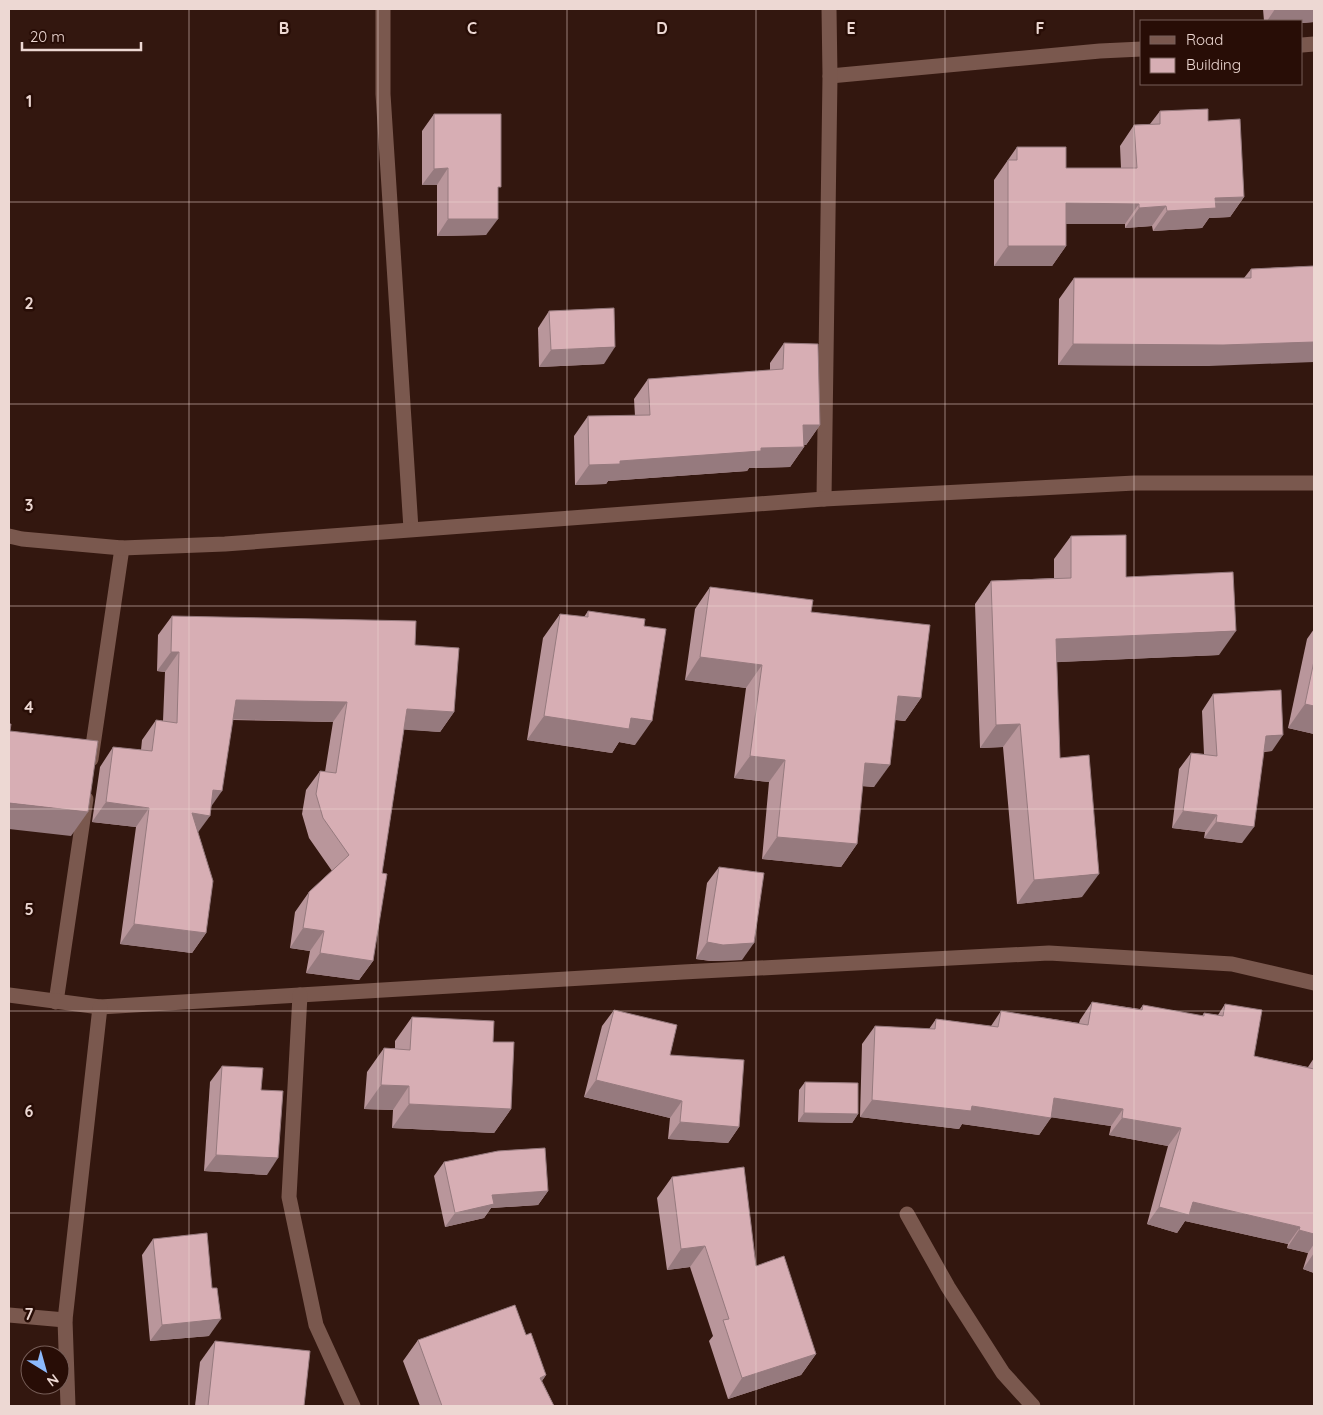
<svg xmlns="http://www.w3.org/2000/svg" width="1323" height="1415" viewBox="0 0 1323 1415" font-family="Quicksand,sans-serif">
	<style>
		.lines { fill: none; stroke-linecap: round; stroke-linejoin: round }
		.service { stroke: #7a584e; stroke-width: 15 }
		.minor { stroke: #7a584e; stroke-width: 15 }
		.tertiary { stroke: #7a584e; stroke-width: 15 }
		.wall { fill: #b9969b }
		.shaded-wall { fill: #967a7e }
		.building { fill: #d7aeb4; stroke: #967a7e }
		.grid { fill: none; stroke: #edd8d3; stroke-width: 1; stroke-opacity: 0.55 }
		.grid-label { font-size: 16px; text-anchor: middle; font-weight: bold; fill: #edd8d3; stroke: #280d06; stroke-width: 5; stroke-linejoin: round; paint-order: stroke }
	</style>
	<rect width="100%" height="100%" fill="#33170f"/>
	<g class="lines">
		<!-- service -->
		<g class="service">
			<polyline points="91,759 122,548"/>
			<polyline points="56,1002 86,799"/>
		</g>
		<!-- minor -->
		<g class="minor">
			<polyline points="383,9 383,94 411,529"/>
			<polyline points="1302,45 1314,44"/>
			<polyline points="830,76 1100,51 1142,49"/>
			<polyline points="824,499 830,76 829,9"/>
			<polyline points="9,995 100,1007 683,972 1049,953 1232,964 1314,983"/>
			<polyline points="300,995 289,1197 316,1325 353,1406"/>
			<polyline points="907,1214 948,1287 1003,1373 1033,1406"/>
			<polyline points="9,1315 65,1320"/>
			<polyline points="68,1406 65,1320 100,1007"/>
		</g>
		<!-- tertiary -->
		<polyline class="tertiary" points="9,536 22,539 122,548 225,544 824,499 1135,483 1314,483"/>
	</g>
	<!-- wall -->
	<g class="wall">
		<polygon points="1263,9 1314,9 1314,22 1302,23 1302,21 1264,21"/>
		<polygon points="1160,111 1208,121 1244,197 1230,217 1209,218 1202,228 1153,231 1152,226 1125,228 1125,224 1066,224 1066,246 1052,266 994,266 994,180 1017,147 1066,168 1121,168 1120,146 1134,125 1150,124"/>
		<polygon points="434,114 498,191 486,235 437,236 437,185 422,185 422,131"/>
		<polygon points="1314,266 1209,366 1058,365 1059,299 1074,278 1244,278 1251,269"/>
		<polygon points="549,311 604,364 539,367 538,328"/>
		<polygon points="784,343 820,425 806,445 804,445 804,447 790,467 749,468 747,471 608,481 606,484 575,485 574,436 588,416 635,416 634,399 648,379 770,370 770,363"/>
		<polygon points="1071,536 1126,577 1219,655 1056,662 1060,758 1082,897 1017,904 1003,747 980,748 975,604 991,581 1054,578 1054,559"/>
		<polygon points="710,587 811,612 921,698 905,721 895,720 874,787 862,786 857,844 841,867 762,859 769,782 734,778 746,688 685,680 695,609"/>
		<polygon points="588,611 644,626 635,745 619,742 612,753 527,740 543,638 560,614 584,617"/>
		<polygon points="172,616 415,645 454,712 440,732 404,729 382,873 373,961 359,980 306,973 310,951 290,948 295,912 309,892 332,871 309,838 302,814 306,790 320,771 325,772 333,722 233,720 211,806 198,832 206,933 192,953 120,944 136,827 92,822 100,767 113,747 141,750 142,740 156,720 163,721 165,672 157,671 158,635"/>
		<polygon points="1314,629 1314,734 1288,728 1307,639"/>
		<polygon points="1213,694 1272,751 1264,752 1242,843 1204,838 1205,832 1172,828 1179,769 1191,753 1204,754 1202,711"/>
		<polygon points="719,867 742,960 711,961 696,959 707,883"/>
		<polygon points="1092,1002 1140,1009 1143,1005 1202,1016 1204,1013 1218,1015 1225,1004 1254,1056 1308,1067 1314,1058 1314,1273 1303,1269 1308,1253 1287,1248 1288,1244 1185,1221 1177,1233 1147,1224 1168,1146 1109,1135 1111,1126 1051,1117 1039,1135 962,1124 959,1129 860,1117 862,1044 875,1026 929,1029 936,1019 991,1026 1001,1011 1079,1023 1080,1020"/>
		<polygon points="614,1010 670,1055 739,1127 728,1143 668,1139 670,1118 584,1097 602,1026"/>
		<polygon points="412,1017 493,1042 511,1109 494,1133 392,1128 393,1110 364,1109 367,1072 384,1048 395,1048 395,1041"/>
		<polygon points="222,1066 261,1090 267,1175 204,1171 210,1082"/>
		<polygon points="805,1082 858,1114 852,1123 798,1122 799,1090"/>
		<polygon points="444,1162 548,1191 538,1205 491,1208 484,1218 445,1227 434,1176"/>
		<polygon points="672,1177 756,1266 816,1354 801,1375 728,1399 709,1341 713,1336 690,1267 667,1270 657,1198"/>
		<polygon points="153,1239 209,1336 150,1341 142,1255"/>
		<polygon points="526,1335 546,1375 542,1381 554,1406 420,1406 403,1361 418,1340"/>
		<polygon points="215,1341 304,1406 195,1406 200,1362"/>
	</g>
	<!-- shaded-wall -->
	<g class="shaded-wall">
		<polygon points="1275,9 1314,9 1314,22 1302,23 1302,21 1267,21"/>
		<polygon points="448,168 437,185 422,185 434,169"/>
		<polygon points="1244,197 1230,217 1209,218 1202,228 1153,231 1167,211 1215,198"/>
		<polygon points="1066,203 1139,204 1125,224 1052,224"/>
		<polygon points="1166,206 1152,226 1125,228 1139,208"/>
		<polygon points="448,219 498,219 486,235 437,236"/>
		<polygon points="1008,246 1066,246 1052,266 994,266"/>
		<polygon points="1314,342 1314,362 1209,366 1058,365 1073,344"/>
		<polygon points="615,347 604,364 539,367 551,350"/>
		<polygon points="803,425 820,425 806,445 790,445"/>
		<polygon points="804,447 790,467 749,468 747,471 608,481 606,484 575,485 589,465 620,461 761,448"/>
		<polygon points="1236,631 1219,655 1039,663 1056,639"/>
		<polygon points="171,652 179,652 165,672 157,671"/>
		<polygon points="700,657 762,665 746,688 685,680"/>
		<polygon points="898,696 921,698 905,721 882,718"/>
		<polygon points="236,700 347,702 333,722 222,719"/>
		<polygon points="1305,704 1314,706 1314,734 1288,728"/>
		<polygon points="407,709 454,712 440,732 393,729"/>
		<polygon points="544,716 631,718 652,721 635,745 619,742 612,753 527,740"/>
		<polygon points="1020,724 1003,747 980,748 996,725"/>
		<polygon points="1283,735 1272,751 1254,752 1266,736"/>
		<polygon points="750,756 785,760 769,782 734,778"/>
		<polygon points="865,763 890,765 874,787 849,785"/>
		<polygon points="213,790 222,791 208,811"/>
		<polygon points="106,802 149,808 136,827 92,822"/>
		<polygon points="9,803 88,812 71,836 9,829"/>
		<polygon points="1183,811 1217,815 1205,832 1172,828"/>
		<polygon points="192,813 210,816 196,835"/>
		<polygon points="1216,822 1254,827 1242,843 1204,838"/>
		<polygon points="777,837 857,844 841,867 762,859"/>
		<polygon points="1099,874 1082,897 1017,904 1034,880"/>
		<polygon points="134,924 206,933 192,953 120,944"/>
		<polygon points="303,928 324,931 310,951 290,948"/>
		<polygon points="707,942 754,943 742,960 711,961 696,959"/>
		<polygon points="320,953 373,961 359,980 306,973"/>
		<polygon points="596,1080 682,1101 670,1118 584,1097"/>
		<polygon points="381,1085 409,1086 393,1110 364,1109"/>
		<polygon points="1054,1098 1123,1109 1111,1126 1042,1116"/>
		<polygon points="872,1100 972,1106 1051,1118 1039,1135 962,1124 959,1129 860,1117"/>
		<polygon points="409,1104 511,1109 494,1133 392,1128"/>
		<polygon points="804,1113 858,1114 852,1123 798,1122"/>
		<polygon points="1122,1118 1181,1128 1168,1146 1109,1135"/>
		<polygon points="680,1122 739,1127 728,1143 668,1139"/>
		<polygon points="216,1155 278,1158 267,1175 204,1171"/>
		<polygon points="548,1191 538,1205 491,1208 484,1218 445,1227 455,1213 492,1195"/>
		<polygon points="1193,1202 1300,1227 1288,1244 1185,1221 1177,1233 1147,1224 1159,1207"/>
		<polygon points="1299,1230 1314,1234 1314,1244 1308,1253 1287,1248"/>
		<polygon points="705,1246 690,1267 667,1270 681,1249"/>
		<polygon points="1314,1253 1314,1273 1303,1269"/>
		<polygon points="221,1319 209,1336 150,1341 162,1325"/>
		<polygon points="816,1354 801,1375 728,1399 742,1378"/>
		<polygon points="546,1375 531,1396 540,1378"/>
	</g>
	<!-- building -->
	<g class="building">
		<polygon points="1208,109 1208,121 1240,119 1244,197 1215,198 1216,208 1167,211 1166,206 1139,208 1139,204 1066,203 1066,246 1008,246 1008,160 1017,160 1017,147 1066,147 1066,168 1137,168 1134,125 1160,124 1160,111"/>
		<polygon points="434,114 501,114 501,187 498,187 498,219 448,219 448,168 434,169"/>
		<polygon points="1314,266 1314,342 1223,345 1073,344 1074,278 1251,278 1251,269"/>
		<polygon points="614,308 615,347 551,350 549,311"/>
		<polygon points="784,343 818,344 820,425 803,425 804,447 761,448 761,451 620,461 620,464 589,465 588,416 650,415 648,379 783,369"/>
		<polygon points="1126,535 1126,577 1233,572 1236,631 1056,639 1060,758 1089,755 1099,874 1034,880 1020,724 996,725 991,581 1071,578 1071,536"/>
		<polygon points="710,587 813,600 811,612 930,625 921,698 898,696 890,765 865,763 857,844 777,837 785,760 750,756 762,665 700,657"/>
		<polygon points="588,611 645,619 644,626 666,629 652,721 631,718 629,729 544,716 560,614 588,617"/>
		<polygon points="172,616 416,621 415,645 459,648 454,712 407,709 382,873 387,874 373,961 320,953 324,931 303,928 309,892 349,855 323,818 316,794 320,771 336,773 347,702 236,700 222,791 213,790 210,816 192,813 213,881 206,933 134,924 149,808 106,802 113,747 152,751 156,720 177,723 179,652 171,652"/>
		<polygon points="1314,661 1314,706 1305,704"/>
		<polygon points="1281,690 1283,735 1266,736 1254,827 1216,822 1217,815 1183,811 1191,753 1217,756 1213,694"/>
		<polygon points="9,724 11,724 10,731 98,741 88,812 9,803"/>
		<polygon points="719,867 764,873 754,943 723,945 707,942"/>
		<polygon points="1092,1002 1142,1010 1143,1005 1204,1016 1204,1013 1223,1016 1225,1004 1262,1010 1254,1056 1314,1069 1314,1234 1299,1230 1300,1227 1193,1202 1189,1215 1159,1207 1181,1128 1122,1118 1123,1109 1054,1098 1051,1118 972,1106 971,1111 872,1100 875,1026 935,1029 936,1019 998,1027 1001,1011 1088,1025"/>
		<polygon points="614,1010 677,1025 670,1055 744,1060 739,1127 680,1122 682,1101 596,1080"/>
		<polygon points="412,1017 494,1021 493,1042 514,1042 511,1109 409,1104 409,1086 381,1085 384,1048 410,1050"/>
		<polygon points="222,1066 263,1068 261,1090 283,1091 278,1158 216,1155"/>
		<polygon points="805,1082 858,1083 858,1114 804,1113"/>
		<polygon points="545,1148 548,1191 492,1195 494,1204 455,1213 444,1162 498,1151"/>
		<polygon points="744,1167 756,1266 784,1256 816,1354 742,1378 723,1320 729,1319 705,1246 681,1249 672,1177"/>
		<polygon points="207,1233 212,1288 217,1288 221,1319 162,1325 153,1239"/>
		<polygon points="515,1305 526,1335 531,1333 546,1375 540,1378 554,1406 442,1406 418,1340"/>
		<polygon points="215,1341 310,1351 304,1406 208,1406"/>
	</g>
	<!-- grid -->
	<path class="grid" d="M189,9V1406M378,9V1406M567,9V1406M756,9V1406M945,9V1406M1134,9V1406M9,202H1314M9,404H1314M9,606H1314M9,809H1314M9,1011H1314M9,1213H1314"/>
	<g class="grid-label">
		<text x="284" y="34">B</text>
		<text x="472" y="34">C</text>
		<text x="662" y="34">D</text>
		<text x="851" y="34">E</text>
		<text x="1040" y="34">F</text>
		<text x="29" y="107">1</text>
		<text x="29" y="309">2</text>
		<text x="29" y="511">3</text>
		<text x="29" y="713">4</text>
		<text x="29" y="915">5</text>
		<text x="29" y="1117">6</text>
		<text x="29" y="1320">7</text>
	</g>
	<!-- border -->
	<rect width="1323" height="1415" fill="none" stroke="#edd8d3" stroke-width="20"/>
	<!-- legend -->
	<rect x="1140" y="20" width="162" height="65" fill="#280d06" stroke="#775e58"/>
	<rect x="1150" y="36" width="25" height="8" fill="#7a584e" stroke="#775e58"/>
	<text x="1186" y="45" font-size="15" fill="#edd8d3">Road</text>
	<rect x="1150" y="58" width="25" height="15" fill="#d7aeb4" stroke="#775e58"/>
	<text x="1186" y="70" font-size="15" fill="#edd8d3">Building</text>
	<!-- north arrow -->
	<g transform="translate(45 1370) rotate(143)"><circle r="24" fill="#280d06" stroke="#775e58"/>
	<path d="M0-4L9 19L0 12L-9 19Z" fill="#8cb9fc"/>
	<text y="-8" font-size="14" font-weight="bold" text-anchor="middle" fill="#edd8d3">N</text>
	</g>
	<!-- scale -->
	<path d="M22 42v8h119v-8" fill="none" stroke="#edd8d3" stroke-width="2.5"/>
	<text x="30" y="42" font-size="15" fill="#edd8d3" stroke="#280d06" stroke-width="4" paint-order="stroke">20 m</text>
</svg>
